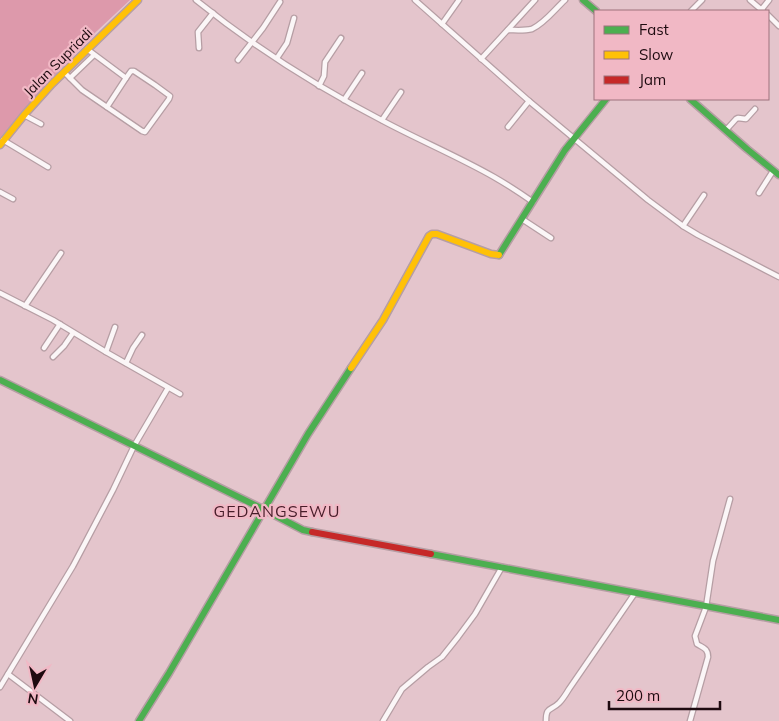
<svg xmlns="http://www.w3.org/2000/svg" width="779" height="721" viewBox="0 0 779 721" font-family="Mulish,sans-serif">
	<style>
		.forest { fill: #dd99ab }
		.lines { fill: none; stroke-linecap: round; stroke-linejoin: round }
		.street-casing { stroke: #b69ea4; stroke-width: 7 }
		.fast-casing { stroke: #b69ea4; stroke-width: 9 }
		.slow-casing { stroke: #b69ea4; stroke-width: 9 }
		.jam-casing { stroke: #b69ea4; stroke-width: 9 }
		.street { stroke: #fbf6f7; stroke-width: 4.5 }
		.fast { stroke: #4caf50; stroke-width: 6 }
		.slow { stroke: #ffc107; stroke-width: 6 }
		.jam { stroke: #c62828; stroke-width: 6 }
		.labels { text-anchor: middle; stroke-width: 4.5; stroke-linejoin: round; paint-order: stroke }
		.street-label { font-size: 14px; fill: #1e0b10; stroke: #f1b8c5 }
		.quarter-label { font-size: 16px; letter-spacing: 1px; fill: #481d29; stroke: #f1b8c5 }
	</style>
	<rect width="100%" height="100%" fill="#e4c5cc"/>
	<!-- forest -->
	<polygon class="forest" points="0,0 130,0 82,45 24,109 0,138"/>
	<g class="lines">
		<!-- street casing -->
		<g class="street-casing">
			<g id="street">
				<path d="M196,0C254,47 319,88 385,122C421,141 459,157 494,177C508,185 520,193 533,202"/>
				<polyline points="415,0 529,101 648,200 683,226 698,235 779,277"/>
				<polyline points="750,0 763,11"/>
				<polyline points="761,10 769,0"/>
				<polyline points="691,11 702,0"/>
				<polyline points="768,15 779,26"/>
				<polyline points="442,24 459,0"/>
				<path d="M508,30C515,30 524,31 532,29C545,23 555,9 565,0"/>
				<polyline points="199,48 198,32 213,13"/>
				<polyline points="87,49 126,78 107,107"/>
				<polyline points="277,58 287,43 294,18"/>
				<polyline points="481,59 535,0"/>
				<polyline points="238,60 263,28 280,2"/>
				<polyline points="64,72 82,90 142,131 145,132 169,99 170,96 155,85 134,71 131,71 126,78"/>
				<polyline points="70,78 94,55"/>
				<polyline points="319,86 324,76 325,62 341,38"/>
				<polyline points="344,100 362,73"/>
				<polyline points="24,115 41,124"/>
				<polyline points="382,120 401,92"/>
				<polyline points="508,127 529,101"/>
				<polyline points="726,130 736,119 738,118 746,119 755,109"/>
				<polyline points="3,140 48,167"/>
				<polyline points="0,192 13,199"/>
				<polyline points="759,193 773,171"/>
				<polyline points="522,219 551,238"/>
				<polyline points="683,226 704,195"/>
				<polyline points="0,293 53,320 106,352 180,394"/>
				<polyline points="25,306 61,253"/>
				<polyline points="44,348 60,324"/>
				<polyline points="106,352 115,327"/>
				<polyline points="53,357 64,346 73,333"/>
				<polyline points="126,363 133,348 142,335"/>
				<polyline points="8,674 70,721"/>
				<polyline points="0,687 73,566 113,490 134,446 168,388"/>
				<polyline points="383,721 402,689 428,667 442,657 458,637 475,614 502,567"/>
				<path d="M546,721C546,706 551,711 559,703C563,699 566,694 569,689L635,593"/>
				<path d="M690,721L708,657C708,648 703,648 697,644L695,636L706,607L713,561L730,499"/>
			</g>
		</g>
		<!-- fast casing -->
		<g class="fast-casing">
			<g id="fast">
				<polyline points="583,0 596,11"/>
				<polyline points="690,99 747,149 779,175"/>
				<polyline points="499,255 565,150 606,99"/>
				<polyline points="0,380 263,509 303,530 312,532"/>
				<polyline points="431,554 779,620"/>
				<polyline points="139,721 169,673 308,434 351,368"/>
			</g>
		</g>
		<!-- slow casing -->
		<g class="slow-casing">
			<g id="slow">
				<polyline points="0,145 25,114 52,84 138,0"/>
				<polyline points="351,368 383,320 429,236 432,234 437,234 491,254 499,255"/>
			</g>
		</g>
		<!-- jam casing -->
		<g class="jam-casing">
			<polyline id="jam" points="312,532 431,554"/>
		</g>
		<!-- street -->
		<use href="#street" class="street"/>
		<!-- fast -->
		<use href="#fast" class="fast"/>
		<!-- slow -->
		<use href="#slow" class="slow"/>
		<!-- jam -->
		<use href="#jam" class="jam"/>
	</g>
	<g class="labels">
		<!-- street labels -->
		<g class="street-label">
			<text transform="translate(58 62) rotate(-45)" y="5">Jalan Supriadi</text>
		</g>
		<!-- quarter labels -->
		<g class="quarter-label">
			<text x="277" y="517">GEDANGSEWU</text>
		</g>
	</g>
	<!-- legend -->
	<rect x="594" y="10" width="175" height="90" fill="#f1b8c5" stroke="#9d737d"/>
	<rect x="604" y="26" width="25" height="8" fill="#4caf50" stroke="#9d737d"/>
	<text x="639" y="35" font-size="15" fill="#1e0b10">Fast</text>
	<rect x="604" y="51" width="25" height="8" fill="#ffc107" stroke="#9d737d"/>
	<text x="639" y="60" font-size="15" fill="#1e0b10">Slow</text>
	<rect x="604" y="76" width="25" height="8" fill="#c62828" stroke="#9d737d"/>
	<text x="639" y="85" font-size="15" fill="#1e0b10">Jam</text>
	<!-- north arrow -->
	<g transform="translate(35 686) rotate(189)" stroke="#f1b8c5" stroke-width="4" paint-order="stroke">
	<path d="M0-4L9 19L0 12L-9 19Z" fill="#1e0b10"/>
	<text y="-8" font-size="14" font-weight="bold" text-anchor="middle" fill="#1e0b10">N</text>
	</g>
	<!-- scale -->
	<path d="M609 701v8h111v-8" fill="none" stroke="#1e0b10" stroke-width="2.5"/>
	<text x="616" y="701" font-size="15" fill="#1e0b10" stroke="#f1b8c5" stroke-width="4" paint-order="stroke">200 m</text>
</svg>
